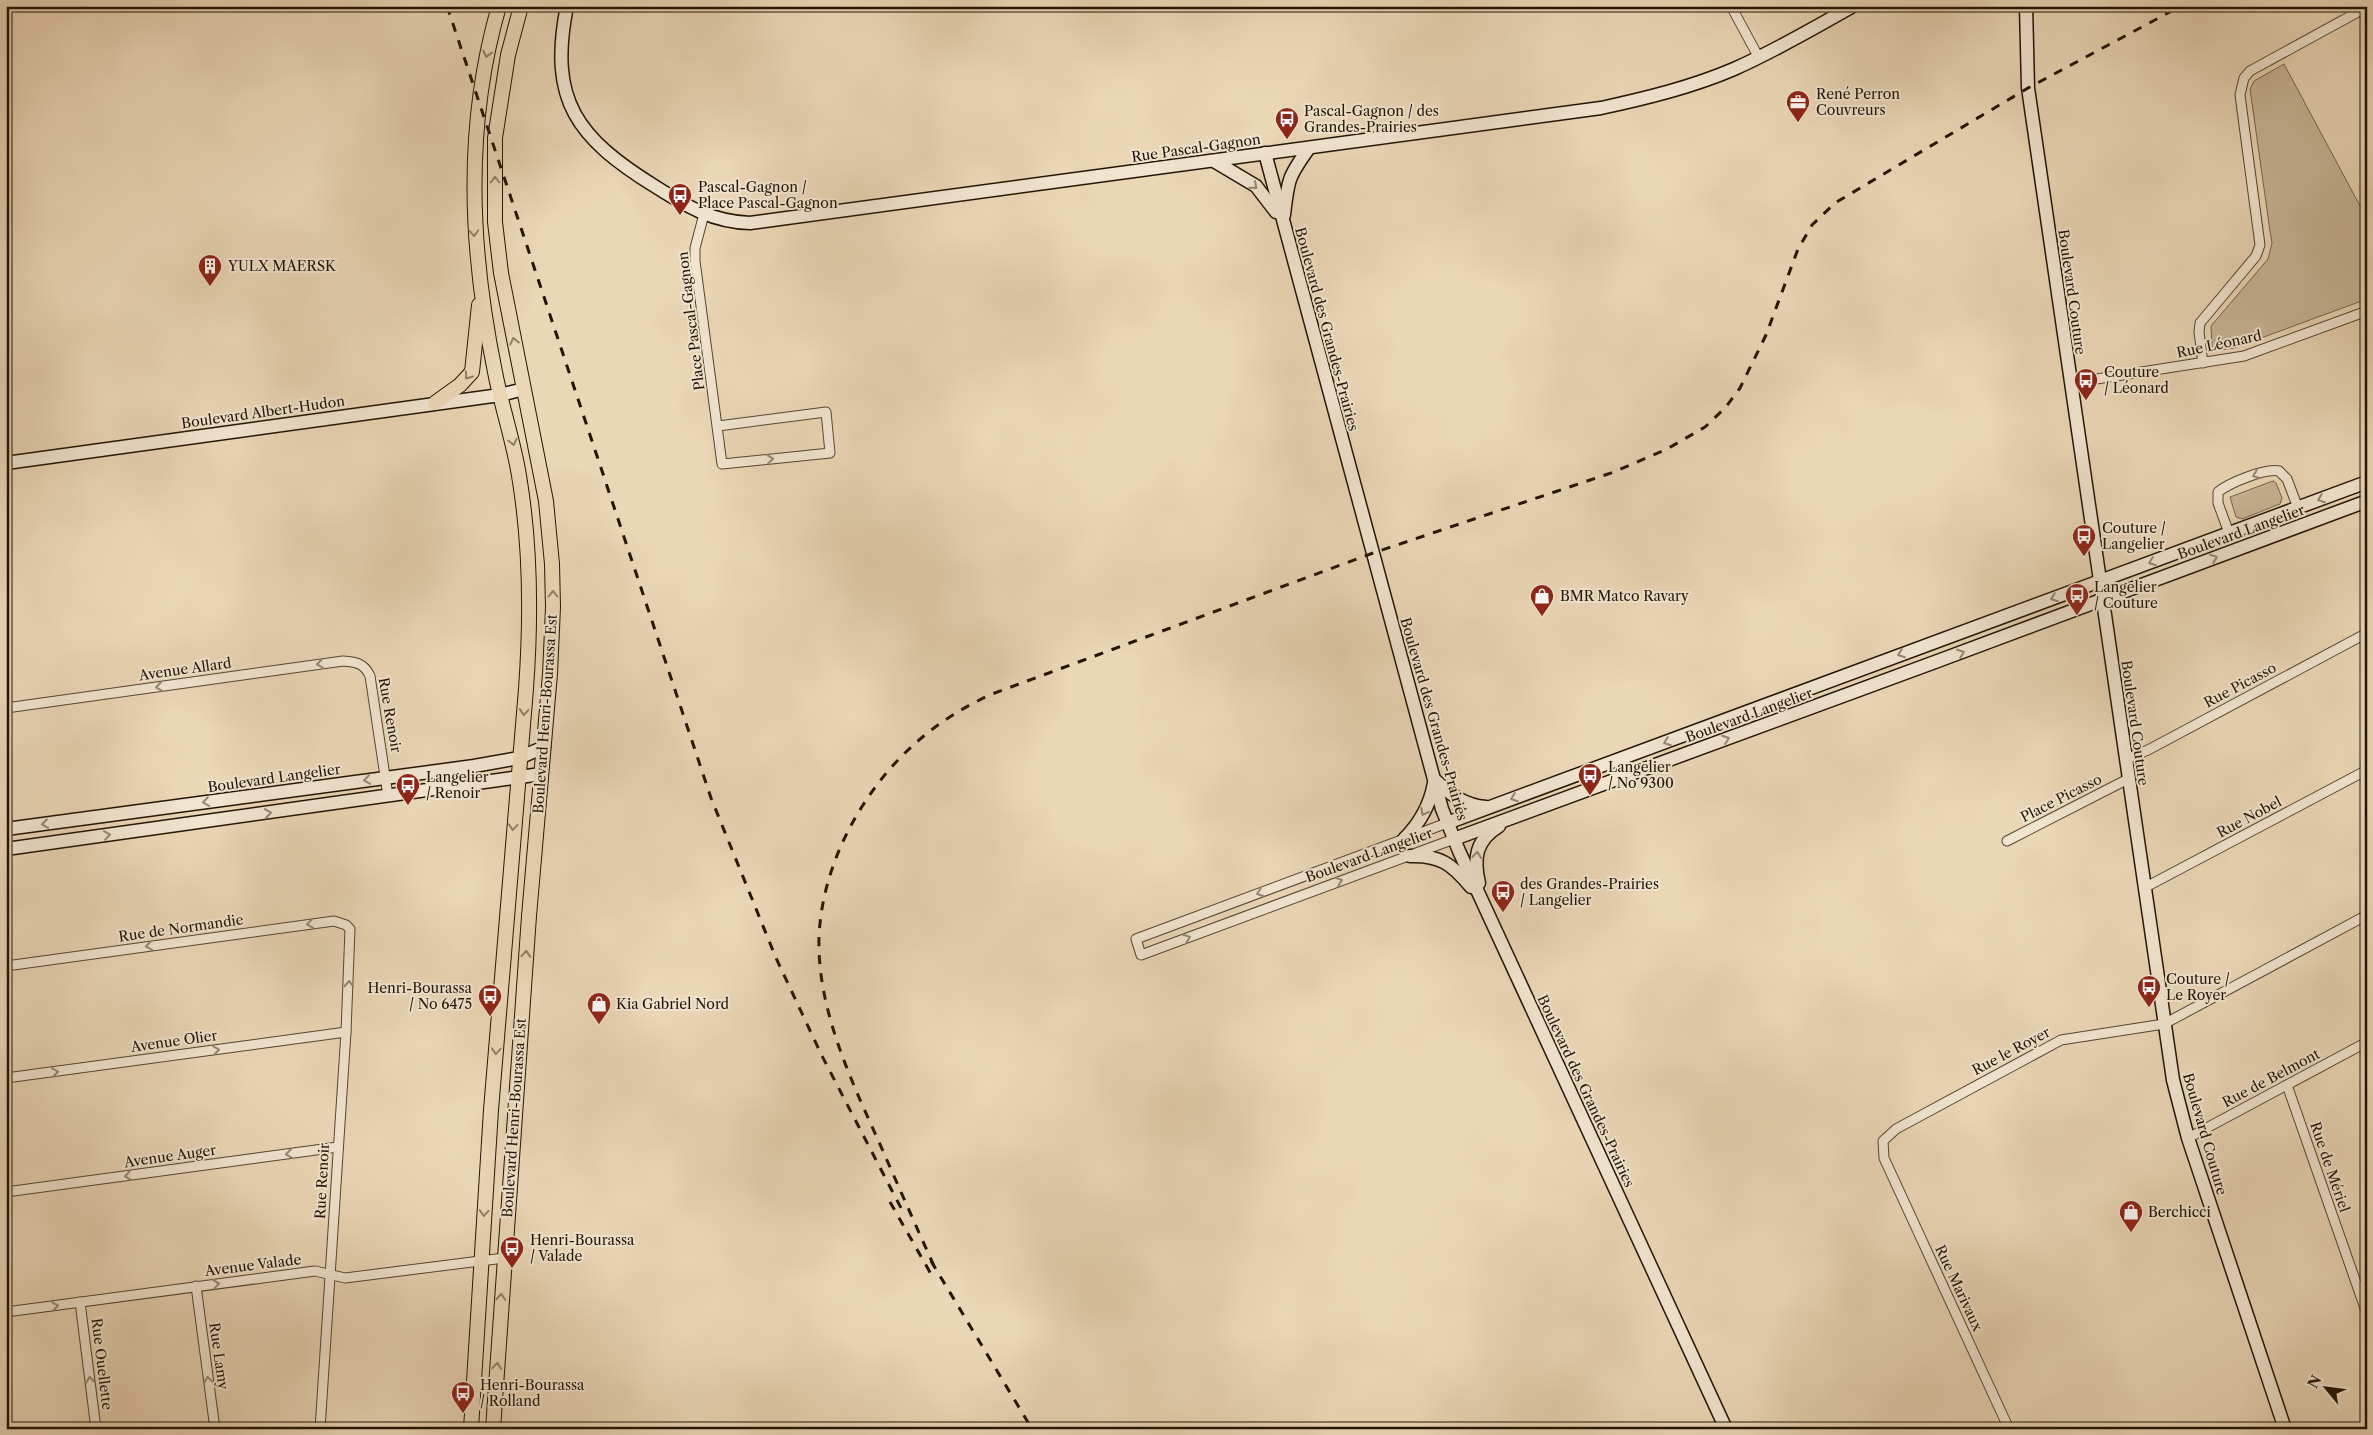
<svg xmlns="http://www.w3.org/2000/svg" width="2373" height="1435" viewBox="0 0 2373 1435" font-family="'Libre Caslon Text',serif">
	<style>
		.green { fill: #c8b698; stroke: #74654e }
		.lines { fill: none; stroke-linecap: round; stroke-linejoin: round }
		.street-casing { stroke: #534530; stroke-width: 11 }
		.secondary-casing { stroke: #211404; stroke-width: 15 }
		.primary-casing { stroke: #211404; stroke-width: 16 }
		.street { stroke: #f1e5d0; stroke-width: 9 }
		.secondary { stroke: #f1e5d0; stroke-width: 12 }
		.primary { stroke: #ead7b6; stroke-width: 14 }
		.rail { stroke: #211404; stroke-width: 3; stroke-dasharray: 9 9; stroke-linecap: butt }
		.oneway { stroke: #907f66 }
		.oneway2 { stroke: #938774 }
		.labels { text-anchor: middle; stroke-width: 4; stroke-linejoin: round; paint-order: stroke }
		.poi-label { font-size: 14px; fill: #211404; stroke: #f1e5d0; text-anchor: start }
		.street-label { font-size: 14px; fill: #211404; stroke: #f1e5d0 }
	</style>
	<rect width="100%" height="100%" fill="#ead7b6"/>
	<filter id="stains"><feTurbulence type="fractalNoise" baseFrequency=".004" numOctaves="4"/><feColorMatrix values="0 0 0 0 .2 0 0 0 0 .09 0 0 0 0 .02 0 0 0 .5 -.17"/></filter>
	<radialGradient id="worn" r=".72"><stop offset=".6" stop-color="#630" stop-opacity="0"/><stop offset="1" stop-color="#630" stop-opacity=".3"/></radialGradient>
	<!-- green -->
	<g class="green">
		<polygon points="2284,64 2367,219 2367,299 2234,348 2219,350 2212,346 2211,326 2268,259 2272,243 2270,231 2250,89 2254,81"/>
		<polygon points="2273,481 2276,483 2282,498 2280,504 2242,519 2236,517 2230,497"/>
	</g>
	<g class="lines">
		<!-- street casing -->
		<g class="street-casing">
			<g id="street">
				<polyline points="1731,6 1759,58"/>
				<polyline points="704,214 695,248 695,261 722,464 830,453 826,412 718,426"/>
				<polyline points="2203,363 2199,332 2200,323 2256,256 2260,245 2240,95 2244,78 2250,71 2367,7"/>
				<polyline points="2071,383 2244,356 2367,311"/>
				<path d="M2229,533L2218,503V492C2229,483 2265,468 2279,471L2287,479L2298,508"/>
				<path d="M6,708L343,661C356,662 364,663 370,676L388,796"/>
				<polyline points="2126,759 2148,750 2367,633"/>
				<polyline points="1447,823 1136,939 1141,955 1454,839"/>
				<polyline points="2007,841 2128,779"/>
				<polyline points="2144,888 2367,770"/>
				<polyline points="6,966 334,921 346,925 350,929 346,1032 320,1429"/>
				<polyline points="6,1078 346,1032"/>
				<polyline points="2287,1085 2367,1314"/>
				<polyline points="2188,1138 2367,1042"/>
				<polyline points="6,1192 338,1147"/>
				<polyline points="196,1286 215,1429"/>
				<polyline points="80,1302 96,1429"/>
				<polyline points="6,1312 315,1271 345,1278 504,1258"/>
				<polyline points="2009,1429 1884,1158 1883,1141 1896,1129 2061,1040 2164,1024 2367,915"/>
			</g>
		</g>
		<!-- secondary casing -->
		<g class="secondary-casing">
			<g id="secondary">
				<path d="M567,6C548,101 577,138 656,187C686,206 713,222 750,223L1601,108C1647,98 1692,87 1734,69C1775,51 1814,28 1853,6"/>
				<polyline points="2026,6 2028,88 2173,1080 2188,1138 2285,1429"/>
				<polyline points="1265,153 1442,809 1459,851 1726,1429"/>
				<polyline points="1214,161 1256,186 1276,212"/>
				<path d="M1284,215C1288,180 1288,177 1309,148"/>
				<polyline points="6,463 500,395 524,389"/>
				<path d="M1435,780C1451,795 1464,805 1486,807"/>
				<polyline points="1447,823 2367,482"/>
				<polyline points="6,829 474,766 519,758 544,747"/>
				<path d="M1404,839C1420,823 1430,805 1434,783"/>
				<polyline points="1454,839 1935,662 2367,501"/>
				<polyline points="6,849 541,774"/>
				<path d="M1410,856C1440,855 1452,864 1471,887"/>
				<path d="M1479,883C1473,858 1476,840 1499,826"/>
			</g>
		</g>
		<!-- primary casing -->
		<g class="primary-casing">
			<g id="primary">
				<polyline points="435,403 460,385 472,372 479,305"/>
				<path d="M471,1429L491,1110L526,689C531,620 531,551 520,482C515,445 502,409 495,372C470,250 464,127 499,6"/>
				<polyline points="493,1429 529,916 550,674 553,607 552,564 546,501 501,273 495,222 495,138 508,55 521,6"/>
			</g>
		</g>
		<!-- street -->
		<use href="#street" class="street"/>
		<!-- secondary -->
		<use href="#secondary" class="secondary"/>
		<!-- primary -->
		<use href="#primary" class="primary"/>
		<!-- rail -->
		<g class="rail">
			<polyline points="447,6 711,798 776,958 822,1056 901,1208"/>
			<polyline points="890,1202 931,1274"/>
			<polyline points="931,1261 1032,1429"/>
			<path d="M934,1266C915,1224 897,1183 879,1142C850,1078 817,1008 819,937C821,890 838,844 863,805C895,755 937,719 992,694L1373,553L1614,472L1667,449L1705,427L1725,408L1740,388L1766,335L1798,249L1812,225L1835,203L2028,88L2181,6"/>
		</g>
	</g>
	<!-- one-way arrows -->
	<defs><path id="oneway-chevron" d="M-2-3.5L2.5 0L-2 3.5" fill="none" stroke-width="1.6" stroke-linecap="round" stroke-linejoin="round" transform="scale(1.25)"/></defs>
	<g class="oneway">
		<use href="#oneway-chevron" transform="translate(487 54) rotate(102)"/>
		<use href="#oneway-chevron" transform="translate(495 180) rotate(-90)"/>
		<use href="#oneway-chevron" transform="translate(474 233) rotate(86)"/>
		<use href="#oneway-chevron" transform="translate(514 341) rotate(-102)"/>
		<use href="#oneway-chevron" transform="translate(468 376) rotate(126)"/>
		<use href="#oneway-chevron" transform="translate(513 442) rotate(77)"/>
		<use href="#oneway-chevron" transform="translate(553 594) rotate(-90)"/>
		<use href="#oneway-chevron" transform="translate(524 712) rotate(95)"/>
		<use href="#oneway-chevron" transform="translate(513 827) rotate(94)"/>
		<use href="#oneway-chevron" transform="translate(526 954) rotate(-86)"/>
		<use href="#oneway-chevron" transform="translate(496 1051) rotate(94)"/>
		<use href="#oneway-chevron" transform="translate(484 1213) rotate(94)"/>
		<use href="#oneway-chevron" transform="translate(501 1297) rotate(-86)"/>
		<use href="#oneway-chevron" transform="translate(497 1366) rotate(-86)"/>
	</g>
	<g class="oneway2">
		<use href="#oneway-chevron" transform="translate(1254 186) rotate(41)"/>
		<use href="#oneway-chevron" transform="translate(770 459) rotate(-6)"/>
		<use href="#oneway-chevron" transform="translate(2256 475) rotate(159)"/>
		<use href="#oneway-chevron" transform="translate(2321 499) rotate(159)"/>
		<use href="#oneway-chevron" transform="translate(2214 558) rotate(-21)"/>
		<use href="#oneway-chevron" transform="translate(2152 562) rotate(160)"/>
		<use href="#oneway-chevron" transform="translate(2054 598) rotate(160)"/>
		<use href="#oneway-chevron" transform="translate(1961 653) rotate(-21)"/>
		<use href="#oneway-chevron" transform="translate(1901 654) rotate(160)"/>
		<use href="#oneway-chevron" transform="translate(320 664) rotate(172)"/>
		<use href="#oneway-chevron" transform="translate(159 687) rotate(172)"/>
		<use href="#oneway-chevron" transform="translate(1726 739) rotate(-20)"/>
		<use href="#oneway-chevron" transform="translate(1667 742) rotate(160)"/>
		<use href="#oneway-chevron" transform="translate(367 780) rotate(172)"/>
		<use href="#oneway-chevron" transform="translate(1514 798) rotate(160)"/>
		<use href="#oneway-chevron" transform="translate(206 802) rotate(172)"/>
		<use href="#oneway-chevron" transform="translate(1424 812) rotate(118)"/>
		<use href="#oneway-chevron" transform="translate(268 813) rotate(-8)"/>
		<use href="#oneway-chevron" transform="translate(45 824) rotate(172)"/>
		<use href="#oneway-chevron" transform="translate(107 835) rotate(-8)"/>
		<use href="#oneway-chevron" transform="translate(1477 855) rotate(-84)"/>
		<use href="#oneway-chevron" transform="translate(1339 881) rotate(-21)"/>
		<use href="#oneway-chevron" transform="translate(1260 893) rotate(160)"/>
		<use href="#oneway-chevron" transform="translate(310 924) rotate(172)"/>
		<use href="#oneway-chevron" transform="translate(1187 938) rotate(-21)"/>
		<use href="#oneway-chevron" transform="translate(149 946) rotate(172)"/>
		<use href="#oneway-chevron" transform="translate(349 984) rotate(-87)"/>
		<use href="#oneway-chevron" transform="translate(216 1050) rotate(-8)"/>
		<use href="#oneway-chevron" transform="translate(55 1072) rotate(-8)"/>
		<use href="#oneway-chevron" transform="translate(289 1154) rotate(172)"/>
		<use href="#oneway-chevron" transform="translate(128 1176) rotate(172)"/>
		<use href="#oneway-chevron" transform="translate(216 1284) rotate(-7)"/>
		<use href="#oneway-chevron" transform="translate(55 1306) rotate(-8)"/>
		<use href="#oneway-chevron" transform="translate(90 1380) rotate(-97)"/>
		<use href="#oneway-chevron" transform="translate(208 1380) rotate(-98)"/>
	</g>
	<!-- icons -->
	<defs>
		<g id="office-pin" transform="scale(1.25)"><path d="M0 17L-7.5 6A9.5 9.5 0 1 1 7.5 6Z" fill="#8f2418" stroke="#f1e5d0"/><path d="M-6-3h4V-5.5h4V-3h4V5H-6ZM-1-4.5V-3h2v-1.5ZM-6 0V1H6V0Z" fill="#fff"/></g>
		<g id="bus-pin" transform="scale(1.25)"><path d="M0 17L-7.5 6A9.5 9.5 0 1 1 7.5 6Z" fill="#8f2418" stroke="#f1e5d0"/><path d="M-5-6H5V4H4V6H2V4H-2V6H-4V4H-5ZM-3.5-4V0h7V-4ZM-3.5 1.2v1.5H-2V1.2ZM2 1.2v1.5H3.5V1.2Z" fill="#fff"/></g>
		<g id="building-pin" transform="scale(1.25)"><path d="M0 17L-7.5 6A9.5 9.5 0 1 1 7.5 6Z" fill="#8f2418" stroke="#f1e5d0"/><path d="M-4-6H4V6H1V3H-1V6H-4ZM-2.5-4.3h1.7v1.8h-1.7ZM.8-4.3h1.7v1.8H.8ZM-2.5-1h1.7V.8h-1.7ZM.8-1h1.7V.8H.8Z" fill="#fff"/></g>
		<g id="shop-pin" transform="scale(1.25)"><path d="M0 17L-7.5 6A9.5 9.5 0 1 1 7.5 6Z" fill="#8f2418" stroke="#f1e5d0"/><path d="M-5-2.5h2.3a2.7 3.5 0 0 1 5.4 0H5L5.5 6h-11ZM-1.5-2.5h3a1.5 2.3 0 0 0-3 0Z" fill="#fff"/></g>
	</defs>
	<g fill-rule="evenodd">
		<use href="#office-pin" x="1798" y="102"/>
		<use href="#bus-pin" x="1287" y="119"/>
		<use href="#bus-pin" x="680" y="195"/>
		<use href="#building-pin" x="210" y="266"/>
		<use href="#bus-pin" x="2086" y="380"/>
		<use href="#bus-pin" x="2084" y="536"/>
		<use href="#bus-pin" x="2077" y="595"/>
		<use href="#shop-pin" x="1542" y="596"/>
		<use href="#bus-pin" x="1590" y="775"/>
		<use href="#bus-pin" x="408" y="785"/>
		<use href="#bus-pin" x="1503" y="892"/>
		<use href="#bus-pin" x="2149" y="987"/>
		<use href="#bus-pin" x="490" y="996"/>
		<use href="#shop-pin" x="599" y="1004"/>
		<use href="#shop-pin" x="2131" y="1212"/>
		<use href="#bus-pin" x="512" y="1248"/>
		<use href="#bus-pin" x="463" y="1393"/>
	</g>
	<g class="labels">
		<!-- poi labels -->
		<g class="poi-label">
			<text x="1816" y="99">René Perron<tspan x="1816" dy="16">Couvreurs</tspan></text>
			<text x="1304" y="116">Pascal-Gagnon / des<tspan x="1304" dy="16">Grandes-Prairies</tspan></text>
			<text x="698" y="192">Pascal-Gagnon /<tspan x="698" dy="16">Place Pascal-Gagnon</tspan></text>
			<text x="228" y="271">YULX MAERSK</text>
			<text x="2104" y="377">Couture<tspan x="2104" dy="16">/ Léonard</tspan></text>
			<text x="2102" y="533">Couture /<tspan x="2102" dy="16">Langelier</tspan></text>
			<text x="2094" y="592">Langelier<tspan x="2094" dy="16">/ Couture</tspan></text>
			<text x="1560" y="601">BMR Matco Ravary</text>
			<text x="1608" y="772">Langelier<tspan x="1608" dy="16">/ No 9300</tspan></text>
			<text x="426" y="782">Langelier<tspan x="426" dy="16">/ Renoir</tspan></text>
			<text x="1520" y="889">des Grandes-Prairies<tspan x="1520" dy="16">/ Langelier</tspan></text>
			<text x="2166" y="984">Couture /<tspan x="2166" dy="16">Le Royer</tspan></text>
			<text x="472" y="993" text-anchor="end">Henri-Bourassa<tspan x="472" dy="16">/ No 6475</tspan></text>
			<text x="616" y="1009">Kia Gabriel Nord</text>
			<text x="2148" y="1217">Berchicci</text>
			<text x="530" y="1245">Henri-Bourassa<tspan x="530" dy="16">/ Valade</tspan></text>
			<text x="480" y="1390">Henri-Bourassa<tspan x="480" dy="16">/ Rolland</tspan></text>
		</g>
		<!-- street labels -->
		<g class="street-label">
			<text transform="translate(1196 148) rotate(-8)" y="5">Rue Pascal-Gagnon</text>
			<text transform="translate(2072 292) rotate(82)" y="5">Boulevard Couture</text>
			<text transform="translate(691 321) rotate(-97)" y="5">Place Pascal-Gagnon</text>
			<text transform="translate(1327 329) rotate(75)" y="5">Boulevard des Grandes-Prairies</text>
			<text transform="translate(2219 344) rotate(-12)" y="5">Rue Léonard</text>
			<text transform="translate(263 412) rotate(-8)" y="5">Boulevard Albert-Hudon</text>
			<text transform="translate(2241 532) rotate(-20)" y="5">Boulevard Langelier</text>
			<text transform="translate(185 669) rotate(-8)" y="5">Avenue Allard</text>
			<text transform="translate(2240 685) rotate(-28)" y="5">Rue Picasso</text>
			<text transform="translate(545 714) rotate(-86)" y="5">Boulevard Henri-Bourassa Est</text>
			<text transform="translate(390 715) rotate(80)" y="5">Rue Renoir</text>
			<text transform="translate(1749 715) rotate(-20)" y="5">Boulevard Langelier</text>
			<text transform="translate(1434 719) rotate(74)" y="5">Boulevard des Grandes-Prairies</text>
			<text transform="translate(2135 723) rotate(82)" y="5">Boulevard Couture</text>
			<text transform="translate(274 778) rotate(-8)" y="5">Boulevard Langelier</text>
			<text transform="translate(2061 798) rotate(-27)" y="5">Place Picasso</text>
			<text transform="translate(2249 817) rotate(-28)" y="5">Rue Nobel</text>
			<text transform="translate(1369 855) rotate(-20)" y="5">Boulevard Langelier</text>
			<text transform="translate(181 928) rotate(-8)" y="5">Rue de Normandie</text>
			<text transform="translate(174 1041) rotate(-8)" y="5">Avenue Olier</text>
			<text transform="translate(2011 1051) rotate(-28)" y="5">Rue le Royer</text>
			<text transform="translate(2271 1078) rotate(-28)" y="5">Rue de Belmont</text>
			<text transform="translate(1586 1091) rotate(65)" y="5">Boulevard des Grandes-Prairies</text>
			<text transform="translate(514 1118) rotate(-86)" y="5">Boulevard Henri-Bourassa Est</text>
			<text transform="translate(2205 1134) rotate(74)" y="5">Boulevard Couture</text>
			<text transform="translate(170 1156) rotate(-8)" y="5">Avenue Auger</text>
			<text transform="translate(2330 1167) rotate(71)" y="5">Rue de Mériel</text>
			<text transform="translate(322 1181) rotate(-87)" y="5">Rue Renoir</text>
			<text transform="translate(253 1265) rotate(-7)" y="5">Avenue Valade</text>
			<text transform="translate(1959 1288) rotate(65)" y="5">Rue Marivaux</text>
			<text transform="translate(219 1356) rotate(82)" y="5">Rue Lamy</text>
			<text transform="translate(102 1364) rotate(83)" y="5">Rue Ouellette</text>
		</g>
	</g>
	<!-- margin -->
	<rect width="2373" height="1435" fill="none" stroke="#ead7b6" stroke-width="25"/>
	<rect x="8" y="8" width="2358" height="1420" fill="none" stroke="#211404" stroke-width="2.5"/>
	<rect x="12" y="12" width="2348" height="1410" fill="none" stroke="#211404"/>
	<!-- north arrow -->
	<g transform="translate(2326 1388) rotate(299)" stroke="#f1e5d0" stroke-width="4" paint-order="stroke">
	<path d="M0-4L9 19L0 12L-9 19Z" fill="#211404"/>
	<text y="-8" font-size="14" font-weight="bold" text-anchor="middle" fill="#211404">N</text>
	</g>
	<rect width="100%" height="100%" filter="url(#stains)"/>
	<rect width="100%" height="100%" fill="url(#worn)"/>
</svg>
